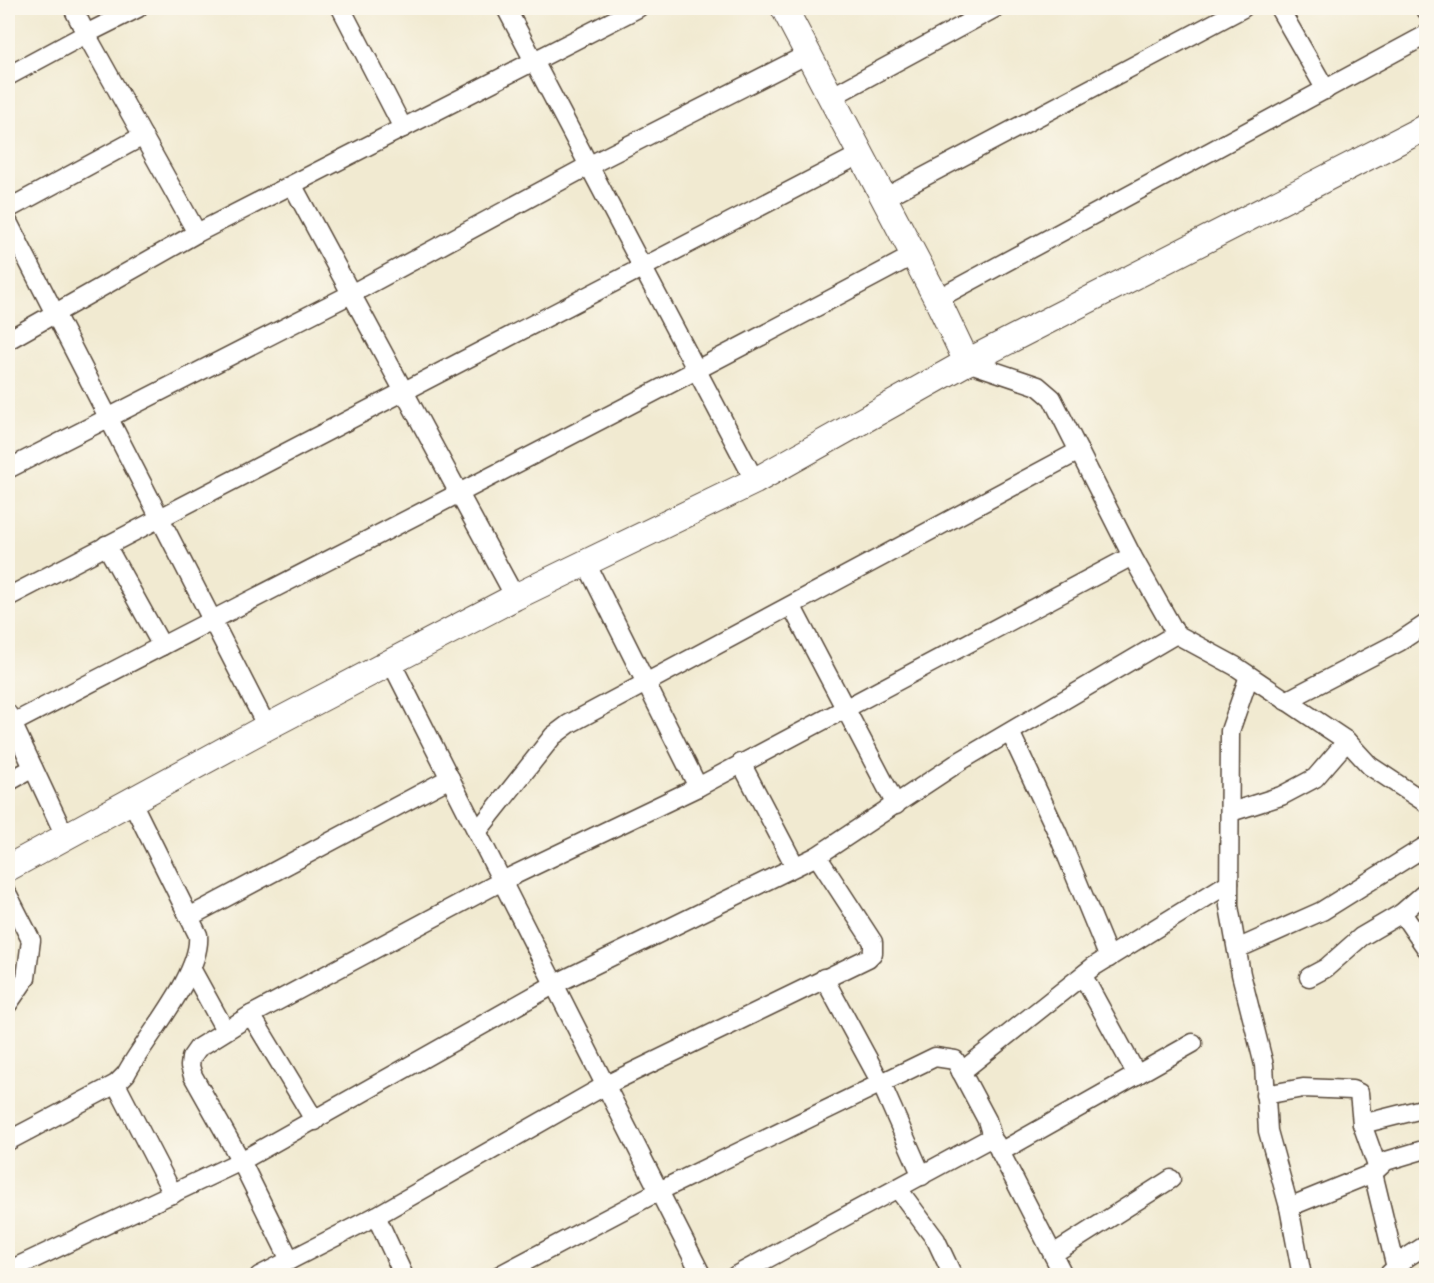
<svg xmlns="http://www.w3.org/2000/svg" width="1434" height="1283" viewBox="0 0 1434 1283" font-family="'Sorts Mill Goudy',serif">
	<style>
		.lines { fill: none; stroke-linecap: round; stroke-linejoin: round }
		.street-casing { stroke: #564739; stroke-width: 21 }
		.secondary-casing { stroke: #564739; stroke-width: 28 }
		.street { stroke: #fff; stroke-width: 18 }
		.secondary { stroke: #fff; stroke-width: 26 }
	</style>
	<rect width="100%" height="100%" fill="#fbf7ec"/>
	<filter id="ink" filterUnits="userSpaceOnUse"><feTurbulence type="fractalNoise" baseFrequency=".0167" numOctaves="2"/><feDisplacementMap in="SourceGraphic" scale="12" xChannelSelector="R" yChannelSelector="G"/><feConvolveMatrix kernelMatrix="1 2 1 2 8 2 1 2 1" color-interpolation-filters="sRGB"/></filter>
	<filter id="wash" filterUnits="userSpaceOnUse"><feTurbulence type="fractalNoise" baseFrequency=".008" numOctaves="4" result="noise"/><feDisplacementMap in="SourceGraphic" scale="24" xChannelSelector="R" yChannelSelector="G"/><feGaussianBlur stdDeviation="1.35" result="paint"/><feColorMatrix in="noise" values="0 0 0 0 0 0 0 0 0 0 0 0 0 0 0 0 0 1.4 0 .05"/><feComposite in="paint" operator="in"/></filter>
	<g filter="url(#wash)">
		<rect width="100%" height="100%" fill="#f1ead1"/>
	</g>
	<g filter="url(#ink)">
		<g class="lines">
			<!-- street casing -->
			<g class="street-casing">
				<g id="street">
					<polyline points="138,8 86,34 197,233"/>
					<polyline points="341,8 403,128"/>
					<polyline points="506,8 755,481"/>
					<polyline points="1279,8 1326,90"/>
					<polyline points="1425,8 1426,10"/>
					<polyline points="8,76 86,34 73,8"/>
					<polyline points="831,97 995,8"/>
					<polyline points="293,186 515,597"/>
					<polyline points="884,198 1243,8"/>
					<polyline points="8,209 143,136"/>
					<polyline points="8,222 267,727"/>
					<polyline points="937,299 1426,35"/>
					<polyline points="8,340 197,233 638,8"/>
					<polyline points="967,362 1038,386 1052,398 1132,556 1176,634 1235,666 1326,727 1347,741 1370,766 1426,803"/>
					<polyline points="8,469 351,294 588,166 808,54"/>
					<polyline points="106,545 162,646"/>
					<polyline points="586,563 698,787"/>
					<polyline points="8,597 861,154"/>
					<polyline points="792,607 896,805"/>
					<polyline points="391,662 702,1276"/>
					<polyline points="1249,676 1230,731 1229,906 1241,974 1264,1065 1268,1131 1289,1207 1302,1276"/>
					<polyline points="1286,701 1399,642 1426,624"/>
					<polyline points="8,714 65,836"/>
					<path d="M13,723C313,567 616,415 914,255"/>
					<polyline points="1011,734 1058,834 1109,958"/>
					<polyline points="741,763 795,866"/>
					<polyline points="8,782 33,768"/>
					<polyline points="1231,812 1281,796 1315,778 1347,741"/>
					<polyline points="477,832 553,736 569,724 1079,451"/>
					<polyline points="8,895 31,940 26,978 8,1004"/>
					<polyline points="1402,913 1426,948"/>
					<polyline points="189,917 450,778"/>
					<polyline points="1237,949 1322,911 1426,846"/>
					<polyline points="192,970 225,1030"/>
					<polyline points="1083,976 1137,1075"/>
					<polyline points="1309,977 1326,968 1361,937 1402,913 1426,892"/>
					<polyline points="824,978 881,1083 922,1176"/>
					<polyline points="251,1015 315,1121"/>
					<polyline points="961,1072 1093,967 1229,883"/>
					<polyline points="116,1084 173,1194"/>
					<polyline points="1265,1095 1303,1088 1352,1090 1359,1093 1362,1124 1377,1166"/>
					<polyline points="1362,1124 1426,1108"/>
					<path d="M8,1141L116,1084L126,1074C145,1038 202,974 198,935L131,800"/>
					<polyline points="995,1142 1064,1276"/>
					<polyline points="1000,1152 1193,1043"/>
					<polyline points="1373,1173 1396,1268"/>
					<polyline points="898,1189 936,1240 953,1276"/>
					<polyline points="1289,1207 1373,1173 1386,1161 1426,1149"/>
					<polyline points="376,1216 404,1276"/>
					<polyline points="1053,1254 1171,1179"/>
					<polyline points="290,1260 241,1161 193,1076 190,1066 191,1058 198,1048 251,1015 502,881 698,787 1132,556"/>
					<polyline points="8,1271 241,1161 555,984 817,856 962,760 1176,634"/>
					<polyline points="1388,1275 1406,1258 1426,1245"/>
					<polyline points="259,1276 376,1216 606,1085 868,958 873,953 873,942 817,856"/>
					<polyline points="498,1276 659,1191 935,1057 955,1060 987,1120 992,1137 735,1276"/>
				</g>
			</g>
			<!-- secondary casing -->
			<g class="secondary-casing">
				<g id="secondary">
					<polyline points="784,8 937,299 967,362"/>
					<polyline points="8,868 267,727 515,597 755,481 967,362 1426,127"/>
				</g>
			</g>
			<!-- street -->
			<use href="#street" class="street"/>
			<!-- secondary -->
			<use href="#secondary" class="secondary"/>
		</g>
	</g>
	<!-- margin -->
	<rect width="1434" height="1283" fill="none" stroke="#fbf7ec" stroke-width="30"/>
</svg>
